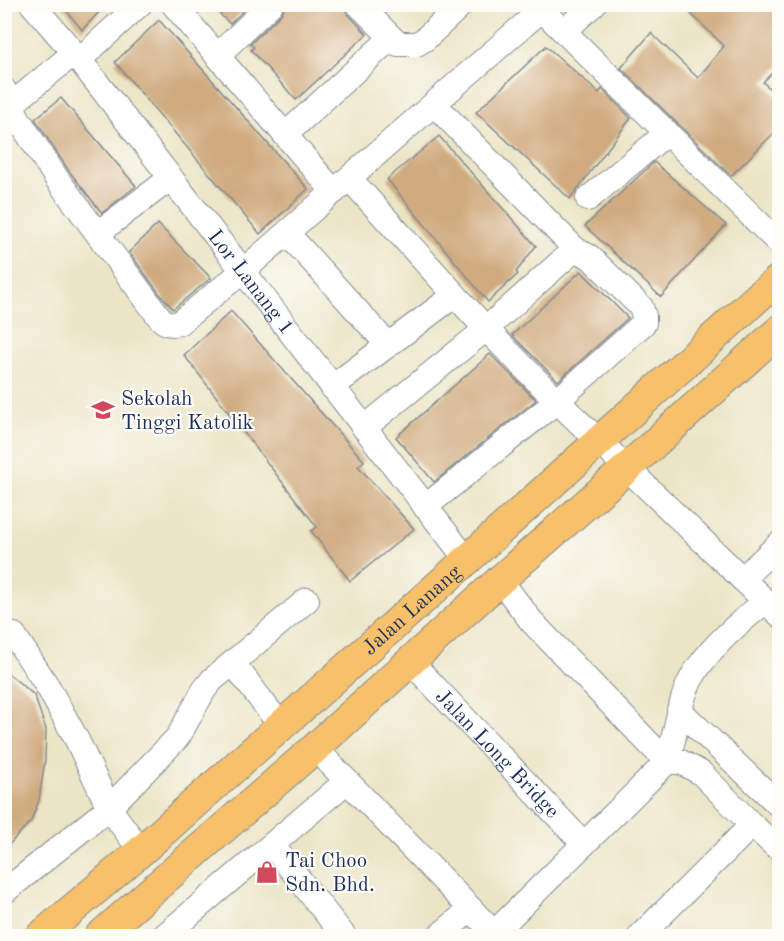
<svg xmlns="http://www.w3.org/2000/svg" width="784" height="941" viewBox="0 0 784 941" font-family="'Old Standard TT',serif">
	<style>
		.building { fill: #d0ab80 }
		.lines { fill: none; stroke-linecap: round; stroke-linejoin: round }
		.minor-casing { stroke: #838a92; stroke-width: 26 }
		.major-casing { stroke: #838a92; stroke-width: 32 }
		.minor { stroke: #fff; stroke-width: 24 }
		.major { stroke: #f7c06b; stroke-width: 30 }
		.labels { text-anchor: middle; stroke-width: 4.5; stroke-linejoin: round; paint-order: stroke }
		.street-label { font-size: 21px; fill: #1b2f5e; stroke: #fdfcf7 }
		.poi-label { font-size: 21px; fill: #1b2f5e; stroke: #fdfcf7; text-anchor: start }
	</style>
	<rect width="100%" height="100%" fill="#fdfcf7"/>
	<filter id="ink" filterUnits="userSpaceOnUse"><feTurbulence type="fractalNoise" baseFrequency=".0167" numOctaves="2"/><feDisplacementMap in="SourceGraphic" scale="12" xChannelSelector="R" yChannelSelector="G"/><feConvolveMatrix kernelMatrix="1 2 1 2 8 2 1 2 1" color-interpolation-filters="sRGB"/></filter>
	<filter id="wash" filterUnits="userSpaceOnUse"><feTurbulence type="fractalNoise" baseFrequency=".008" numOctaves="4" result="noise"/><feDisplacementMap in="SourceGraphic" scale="24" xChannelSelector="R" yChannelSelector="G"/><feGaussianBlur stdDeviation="1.35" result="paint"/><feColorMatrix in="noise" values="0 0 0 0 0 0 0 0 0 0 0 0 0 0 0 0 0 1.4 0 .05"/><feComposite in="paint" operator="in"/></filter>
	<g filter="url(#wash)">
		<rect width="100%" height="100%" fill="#ebe5c6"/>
		<g id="blocks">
			<!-- building -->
			<g class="building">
				<polygon points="61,4 107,4 82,30"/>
				<polygon points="210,4 250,4 230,24"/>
				<polygon points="285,4 344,4 344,8 348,14 367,34 296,100 251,50 254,47 250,44 281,14 284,8"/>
				<polygon points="681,4 780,4 780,65 763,82 780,99 780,127 731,176 621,68 651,33 698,78 724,46"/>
				<polygon points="159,20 308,189 260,234 115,62"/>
				<polygon points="546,46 599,93 602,89 631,118 570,199 476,112"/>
				<polygon points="61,98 136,186 102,213 69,171 35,119"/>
				<polygon points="439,136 536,246 516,272 518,274 488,302 387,179"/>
				<polygon points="654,162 726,225 661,297 585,226"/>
				<polygon points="158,224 211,278 173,309 159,293 129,252"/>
				<polygon points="581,271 628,318 558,381 512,335"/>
				<polygon points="231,311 364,461 358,466 414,529 350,581 311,531 317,527 184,355"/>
				<polygon points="490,354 536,400 434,482 396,437"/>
				<polygon points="4,670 34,695 46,729 45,760 39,800 31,821 4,850"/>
			</g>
		</g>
	</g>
	<g filter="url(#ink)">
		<use href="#blocks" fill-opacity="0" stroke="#838a92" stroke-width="1.5"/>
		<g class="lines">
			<!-- minor casing -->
			<g class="minor-casing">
				<g id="minor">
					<path id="s1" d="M32,4L74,53L467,560"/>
					<polyline points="173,4 334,192"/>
					<polyline points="358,4 398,44 417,44 425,39 462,4"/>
					<polyline points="536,4 780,244"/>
					<polyline points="564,31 594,4"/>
					<polyline points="217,56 271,4"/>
					<polyline points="79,60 140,4"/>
					<path d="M4,90L19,120L57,179L160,318C165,324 171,325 179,323L243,271L541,10"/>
					<polyline points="11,105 74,53"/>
					<polyline points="285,135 391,38"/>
					<polyline points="349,178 486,329 557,401 780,615"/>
					<polyline points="588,199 667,133"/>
					<polyline points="98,233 171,178"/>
					<polyline points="287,233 388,345"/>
					<polyline points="332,387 455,295"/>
					<polyline points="364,428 486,329 575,249"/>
					<polyline points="425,507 557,401 644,323 644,316 641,307 590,257 575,249 434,104"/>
					<polyline points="742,579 780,543"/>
					<polyline points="500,580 532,622 667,762 681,762 701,773 752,825 780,850"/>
					<polyline points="14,635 48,687 77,740 109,808 141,851"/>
					<path id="s2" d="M411,662L584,844"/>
					<polyline points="233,663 281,726"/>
					<polyline points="679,710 780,806"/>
					<polyline points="315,748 497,936"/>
					<polyline points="272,845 344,936"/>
					<polyline points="4,892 109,808 178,737 204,690 212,680 307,600"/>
					<path d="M494,933L667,762C675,738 677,714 686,690C698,658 738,623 765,602"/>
					<polyline points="164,936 347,781"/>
					<polyline points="439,936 471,909"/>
					<polyline points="640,936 752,825"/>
				</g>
			</g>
			<!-- major casing -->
			<g class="major-casing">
				<g id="major">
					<path id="s3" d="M41,936L141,851L467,560L687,362L758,297L780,279"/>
					<polyline points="100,936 315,748 500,580 626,469 780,330"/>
				</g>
			</g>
			<!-- minor -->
			<use href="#minor" class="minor"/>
			<!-- major -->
			<use href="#major" class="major"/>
		</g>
	</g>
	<!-- icons -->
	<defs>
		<g id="school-bare" transform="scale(1.8)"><path d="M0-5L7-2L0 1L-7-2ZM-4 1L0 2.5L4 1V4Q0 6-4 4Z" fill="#d1495b" stroke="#fdfcf7" stroke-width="2.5" paint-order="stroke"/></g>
		<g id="shop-bare" transform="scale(1.8)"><path d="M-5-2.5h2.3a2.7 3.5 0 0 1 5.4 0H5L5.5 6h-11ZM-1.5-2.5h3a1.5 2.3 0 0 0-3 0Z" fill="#d1495b" stroke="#fdfcf7" stroke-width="2.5" paint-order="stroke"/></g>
	</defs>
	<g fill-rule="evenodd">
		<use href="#school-bare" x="103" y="410"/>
		<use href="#shop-bare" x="267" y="872"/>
	</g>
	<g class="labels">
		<!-- street labels -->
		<g class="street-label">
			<text dy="7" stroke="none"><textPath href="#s1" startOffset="354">Lor Lanang 1</textPath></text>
			<text dy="7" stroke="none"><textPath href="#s3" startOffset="494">Jalan Lanang</textPath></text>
			<text dy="7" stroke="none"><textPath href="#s2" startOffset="126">Jalan Long Bridge</textPath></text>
		</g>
		<!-- poi labels -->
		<g class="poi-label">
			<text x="121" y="405">Sekolah<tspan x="121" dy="24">Tinggi Katolik</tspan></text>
			<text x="285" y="867">Tai Choo<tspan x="285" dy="24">Sdn. Bhd.</tspan></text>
		</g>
	</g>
	<!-- margin -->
	<rect width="784" height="941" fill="none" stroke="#fdfcf7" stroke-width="24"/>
</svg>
